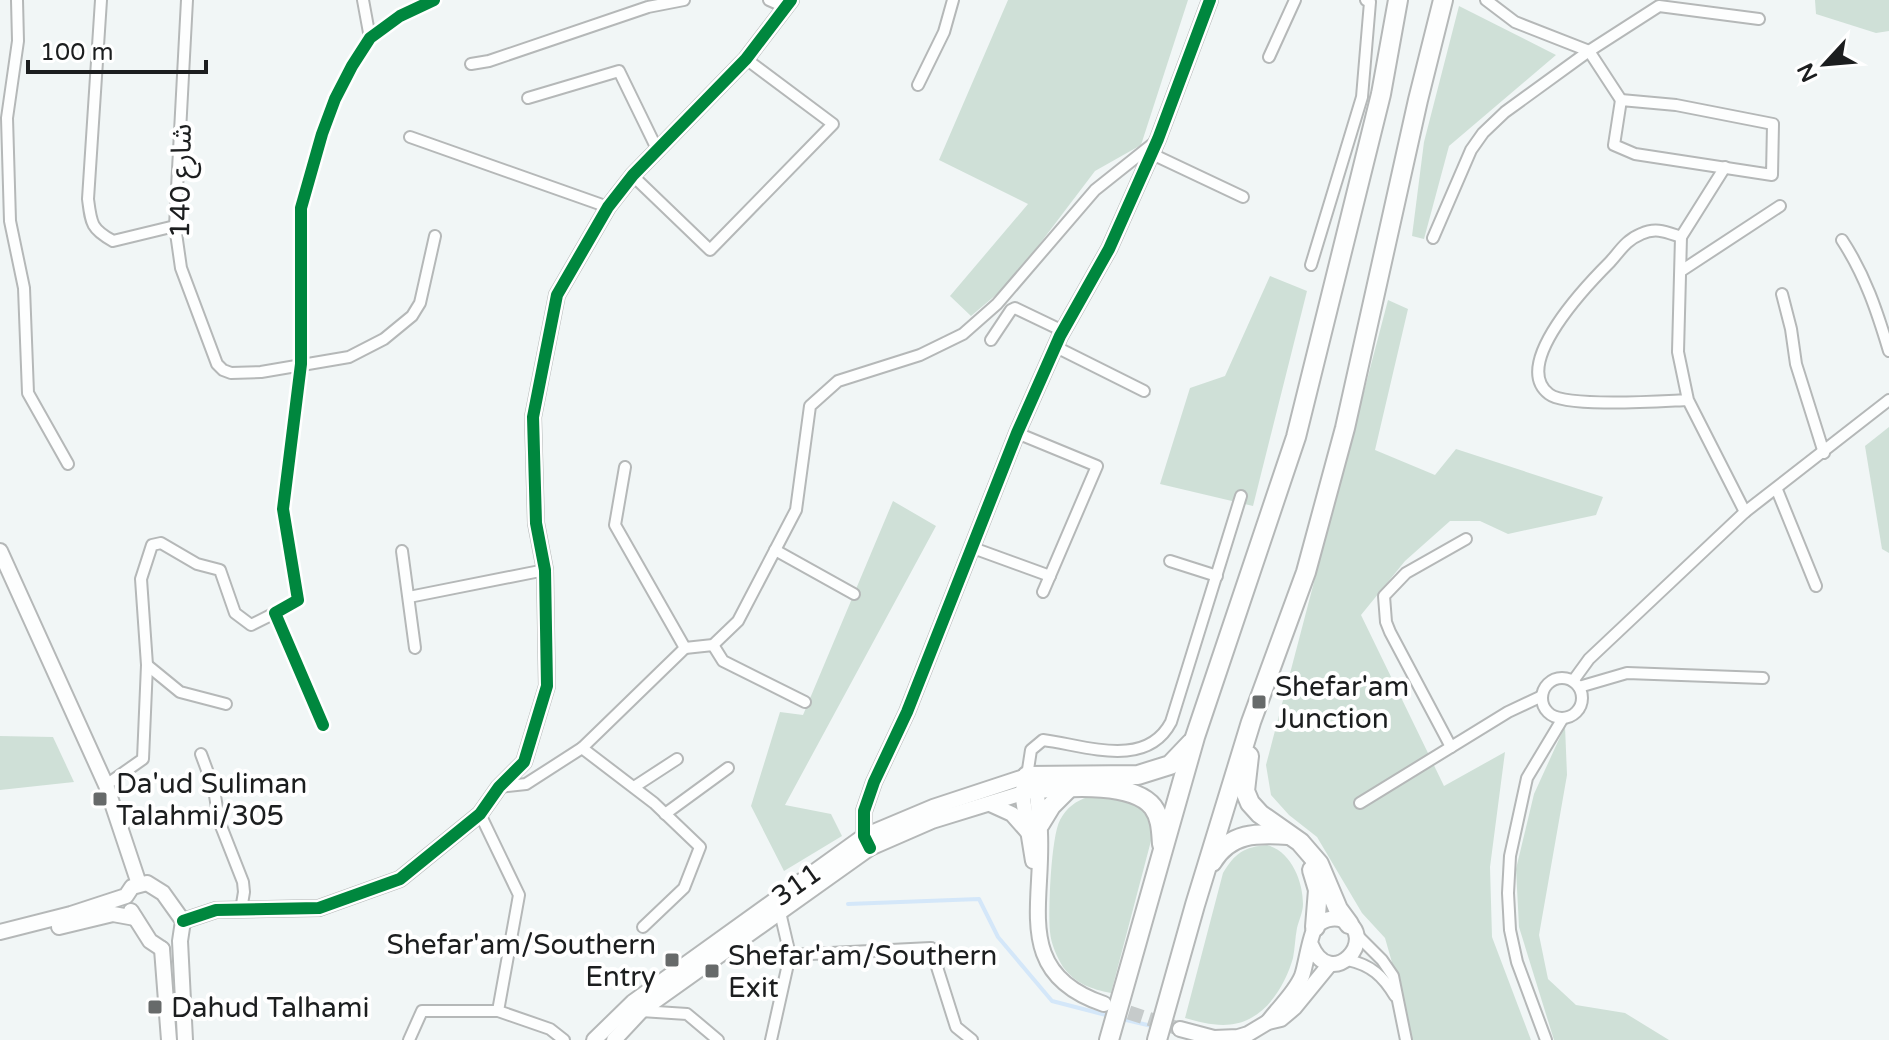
<svg xmlns="http://www.w3.org/2000/svg" width="1889" height="1040" viewBox="0 0 1889 1040" font-family="'Varela Round','Noto Sans Arabic',sans-serif">
	<style>
		.green { fill: #cfe0d7 }
		.lines { fill: none; stroke-linecap: round; stroke-linejoin: round }
		.stream { stroke: #d4e7f9; stroke-width: 4 }
		.secondary-tunnel { stroke: #c6cbcb; stroke-width: 14; stroke-dasharray: 14 7; stroke-linecap: butt }
		.street-casing { stroke: #b5b8b8; stroke-width: 14 }
		.secondary-casing { stroke: #b5b8b8; stroke-width: 18 }
		.highway-casing { stroke: #b5b8b8; stroke-width: 22 }
		.street { stroke: #fdfefe; stroke-width: 10 }
		.secondary { stroke: #fdfefe; stroke-width: 14 }
		.highway { stroke: #fdfefe; stroke-width: 18 }
		.cycleway-casing { stroke: #fff; stroke-width: 17 }
		.cycleway { stroke: #00873e; stroke-width: 12 }
		.poi-dot { fill: #676a6a; stroke: #fff; stroke-width: 3 }
		.labels { text-anchor: middle; stroke-width: 8; stroke-linejoin: round; paint-order: stroke }
		.street-label { font-size: 28px; fill: #1c1e1f; stroke: #fff }
		.poi-label { font-size: 28px; fill: #1c1e1f; stroke: #fff; text-anchor: start }
	</style>
	<rect width="100%" height="100%" fill="#f1f6f6"/>
	<!-- green -->
	<g class="green">
		<polygon points="1008,0 1188,0 1141,145 1095,171 1010,283 971,316 950,296 1028,204 939,160"/>
		<polygon points="1815,0 1889,0 1889,31 1876,33 1816,14"/>
		<polygon points="1459,6 1556,55 1449,146 1424,239 1412,236 1424,142"/>
		<polygon points="1270,276 1307,291 1253,506 1160,484 1190,388 1225,376"/>
		<polygon points="1388,300 1408,309 1375,450 1435,475 1456,449 1603,497 1596,515 1508,534 1480,521 1450,521 1405,561 1361,615 1444,786 1505,752 1490,867 1492,937 1531,1040 1409,1040 1397,980 1385,938 1362,913 1317,837 1289,815 1271,795 1266,765"/>
		<polygon points="1889,427 1889,553 1882,549 1865,446"/>
		<polygon points="893,501 936,526 785,805 831,814 842,836 784,871 751,806 780,712 803,715"/>
		<polygon points="1565,726 1567,775 1539,935 1548,979 1576,1005 1625,1013 1669,1040 1554,1040 1519,927 1516,869 1534,794"/>
		<polygon points="0,736 53,737 74,782 0,790"/>
		<path d="M1088,797L1126,798L1147,811L1152,837L1111,993C1091,989 1076,984 1063,967C1057,957 1051,944 1050,932C1048,911 1051,837 1060,820C1067,807 1076,801 1088,797Z"/>
		<path d="M1267,845C1291,851 1303,881 1303,904C1303,912 1299,920 1297,928C1295,938 1295,948 1293,958C1287,980 1272,1007 1251,1018C1230,1030 1206,1024 1185,1018L1223,873C1235,853 1244,847 1267,845Z"/>
	</g>
	<g class="lines">
		<!-- stream -->
		<g class="stream">
			<polyline points="848,904 979,899 998,937 1052,1001 1110,1016"/>
			<polyline points="1122,1019 1156,1027"/>
		</g>
		<!-- secondary-tunnel -->
		<polyline class="secondary-tunnel" points="1109,1006 1180,1029"/>
		<!-- street casing -->
		<g class="street-casing">
			<g id="street">
				<polyline points="17,0 18,41 7,118 10,221 24,288 28,393 68,464"/>
				<path d="M101,0L88,199C91,223 91,229 113,241L175,226"/>
				<polyline points="187,0 175,226 181,268 217,364 223,370 231,373 261,372 349,357 384,339 412,316 420,303 435,236"/>
				<polyline points="363,0 370,38"/>
				<polyline points="769,0 787,8"/>
				<polyline points="1486,0 1515,22 1589,51 1621,100"/>
				<polyline points="1269,57 1295,0"/>
				<polyline points="471,64 489,61 648,7 684,0"/>
				<polyline points="918,85 944,32 953,0"/>
				<polyline points="528,98 619,71 657,149"/>
				<polygon points="1621,100 1676,105 1773,124 1772,175 1635,154 1614,145"/>
				<polyline points="410,137 608,207"/>
				<polyline points="1152,154 1243,197"/>
				<polyline points="632,175 710,250 833,124 746,59"/>
				<polyline points="1681,237 1725,167"/>
				<polyline points="1433,238 1471,150 1483,133 1505,112 1589,51 1659,6 1759,19"/>
				<path d="M1842,240C1865,275 1877,311 1889,351"/>
				<polyline points="1311,265 1362,97 1370,2 1366,0"/>
				<polyline points="1681,271 1780,206"/>
				<polyline points="1782,294 1791,329 1796,364 1824,453"/>
				<polyline points="991,340 1011,310 1015,308 1063,331"/>
				<polyline points="1056,347 1144,391"/>
				<path d="M1688,400C1662,401 1567,408 1549,394C1510,364 1589,283 1610,262C1620,251 1626,240 1641,234C1656,227 1666,232 1681,237L1678,352L1688,400L1745,512"/>
				<polyline points="1017,433 1097,466 1043,592"/>
				<polyline points="1777,490 1816,586"/>
				<polyline points="973,548 1050,576"/>
				<polyline points="775,550 854,594"/>
				<polyline points="402,551 415,648"/>
				<polyline points="1170,561 1217,576"/>
				<polyline points="409,597 545,570"/>
				<polyline points="713,645 723,661 805,702"/>
				<polyline points="685,648 713,645 738,621 796,510 810,406 838,381 920,355 963,334 997,304 1095,190 1154,143"/>
				<polyline points="147,665 180,692 226,704"/>
				<circle cx="1562" cy="698" r="20"/>
				<polyline points="1573,681 1589,659 1745,512 1889,400"/>
				<polyline points="1579,687 1627,673 1763,678"/>
				<polyline points="323,725 275,613 298,600 283,509 301,364 301,208 322,134 335,99 352,66 370,38 400,16 434,0"/>
				<polyline points="1451,747 1390,632 1386,622 1384,596 1406,573 1466,539"/>
				<polyline points="582,748 654,803 700,847 684,888 643,927"/>
				<polyline points="201,754 214,789 219,821 243,882 244,892 241,910"/>
				<path d="M1027,776L1031,750L1043,740C1084,745 1146,770 1171,722L1241,496"/>
				<polyline points="106,785 143,759 147,665 141,579 152,545 161,543 197,564 220,570 235,613 251,625 275,613"/>
				<polyline points="499,787 526,784 582,748 685,648 615,525 625,467"/>
				<polyline points="634,787 677,759"/>
				<polyline points="1360,803 1508,712 1542,696"/>
				<polyline points="480,814 519,895 498,1011 550,1029 564,1040"/>
				<polyline points="665,814 728,768"/>
				<polyline points="1355,933 1382,960 1393,976 1406,1040"/>
				<polyline points="790,955 931,948 956,1027 972,1040"/>
				<path d="M1348,960C1371,965 1383,976 1395,996"/>
				<polyline points="641,1011 687,1014 718,1040"/>
				<polyline points="409,1040 422,1011 498,1011"/>
				<polyline points="771,1040 790,955 779,908"/>
				<polyline points="1546,1040 1517,962 1510,930 1508,893 1510,856 1527,778 1563,718"/>
			</g>
		</g>
		<!-- secondary casing -->
		<g class="secondary-casing">
			<g id="secondary">
				<polyline points="0,551 106,785 139,884"/>
				<path d="M1031,783C1039,793 1038,807 1039,819C1048,895 1007,972 1104,1004"/>
				<polyline points="1024,787 1022,793 1033,861"/>
				<polyline points="990,804 1012,814 1027,831"/>
				<polyline points="870,848 864,836 864,811 874,782 907,712 1017,433 1060,336 1109,249 1158,139 1210,0"/>
				<polyline points="131,911 150,941 162,949"/>
				<polyline points="183,921 216,910 319,908 400,879 480,814 499,787 524,762 547,686 545,570 536,523 533,417 557,295 608,207 633,175 746,59 791,0"/>
				<polyline points="59,927 113,914 135,918"/>
				<polyline points="0,932 71,914 126,896 132,887 147,883 163,893 183,921 180,941 185,1040"/>
				<polyline points="162,949 169,1040"/>
				<path d="M1268,1022C1279,1007 1295,993 1302,976C1306,965 1310,935 1315,928C1321,920 1333,916 1343,920C1381,937 1331,993 1311,945"/>
				<polyline points="1180,1029 1214,1038 1238,1037 1248,1034 1268,1022 1281,1019 1294,1008 1330,964"/>
				<polyline points="594,1040 633,1002 864,836 933,807 1027,776"/>
				<polyline points="614,1040 641,1011 870,848 932,821 1036,789"/>
			</g>
		</g>
		<!-- highway casing -->
		<g class="highway-casing">
			<g id="highway">
				<polyline points="1249,756 1245,791 1250,803 1260,814 1300,842 1319,864 1338,909 1349,924"/>
				<polyline points="1027,776 1138,775 1170,765 1191,743"/>
				<path d="M1036,789C1066,787 1133,781 1153,807C1161,818 1161,831 1162,844"/>
				<polyline points="1040,824 1051,806 1070,787"/>
				<path d="M1212,862C1230,832 1257,833 1288,835"/>
				<polyline points="1312,870 1318,890 1315,927"/>
				<polyline points="1109,1040 1195,737 1296,437 1381,94 1398,0"/>
				<polyline points="1157,1040 1195,905 1251,722 1306,572 1345,428 1418,100 1443,0"/>
			</g>
		</g>
		<!-- street -->
		<use href="#street" class="street"/>
		<!-- secondary -->
		<use href="#secondary" class="secondary"/>
		<!-- highway -->
		<use href="#highway" class="highway"/>
		<!-- cycleway casing -->
		<g class="cycleway-casing">
			<g id="cycleway">
				<polyline points="323,725 275,613 298,600 283,509 301,364 301,208 322,134 335,99 352,66 370,38 400,16 434,0"/>
				<polyline points="870,848 864,836 864,811 874,782 907,712 1017,433 1060,336 1109,249 1158,139 1210,0"/>
				<polyline points="183,921 216,910 319,908 400,879 480,814 499,787 524,762 547,686 545,570 536,523 533,417 557,295 608,207 633,175 746,59 791,0"/>
			</g>
		</g>
		<!-- cycleway -->
		<use href="#cycleway" class="cycleway"/>
	</g>
	<!-- markers -->
	<g class="poi-dot">
		<rect x="1251" y="694" width="16" height="16" rx="4"/>
		<rect x="92" y="791" width="16" height="16" rx="4"/>
		<rect x="664" y="952" width="16" height="16" rx="4"/>
		<rect x="704" y="963" width="16" height="16" rx="4"/>
		<rect x="147" y="999" width="16" height="16" rx="4"/>
	</g>
	<g class="labels">
		<!-- street labels -->
		<g class="street-label">
			<text transform="translate(180 181) rotate(-89)" y="10">شارع 140</text>
			<text transform="translate(796 884) rotate(-35)" y="10">311</text>
		</g>
		<!-- poi labels -->
		<g class="poi-label">
			<text x="1275" y="696">Shefar'am<tspan x="1275" dy="32">Junction</tspan></text>
			<text x="116" y="793">Da'ud Suliman<tspan x="116" dy="32">Talahmi/305</tspan></text>
			<text x="656" y="954" text-anchor="end">Shefar'am/Southern<tspan x="656" dy="32">Entry</tspan></text>
			<text x="728" y="965">Shefar'am/Southern<tspan x="728" dy="32">Exit</tspan></text>
			<text x="171" y="1017">Dahud Talhami</text>
		</g>
	</g>
	<!-- north arrow -->
	<g transform="translate(1825 64) rotate(244)" stroke="#ffffff" stroke-width="6" paint-order="stroke">
	<path d="M0-6L14 30L0 20L-14 30Z" fill="#1c1e1f"/>
	<text y="-12" font-size="22" font-weight="bold" text-anchor="middle" fill="#1c1e1f">N</text>
	</g>
	<!-- scale -->
	<path d="M28 60v12h178v-12" fill="none" stroke="#1c1e1f" stroke-width="4"/>
	<text x="40" y="60" font-size="24" fill="#1c1e1f" stroke="#ffffff" stroke-width="6" paint-order="stroke">100 m</text>
</svg>
